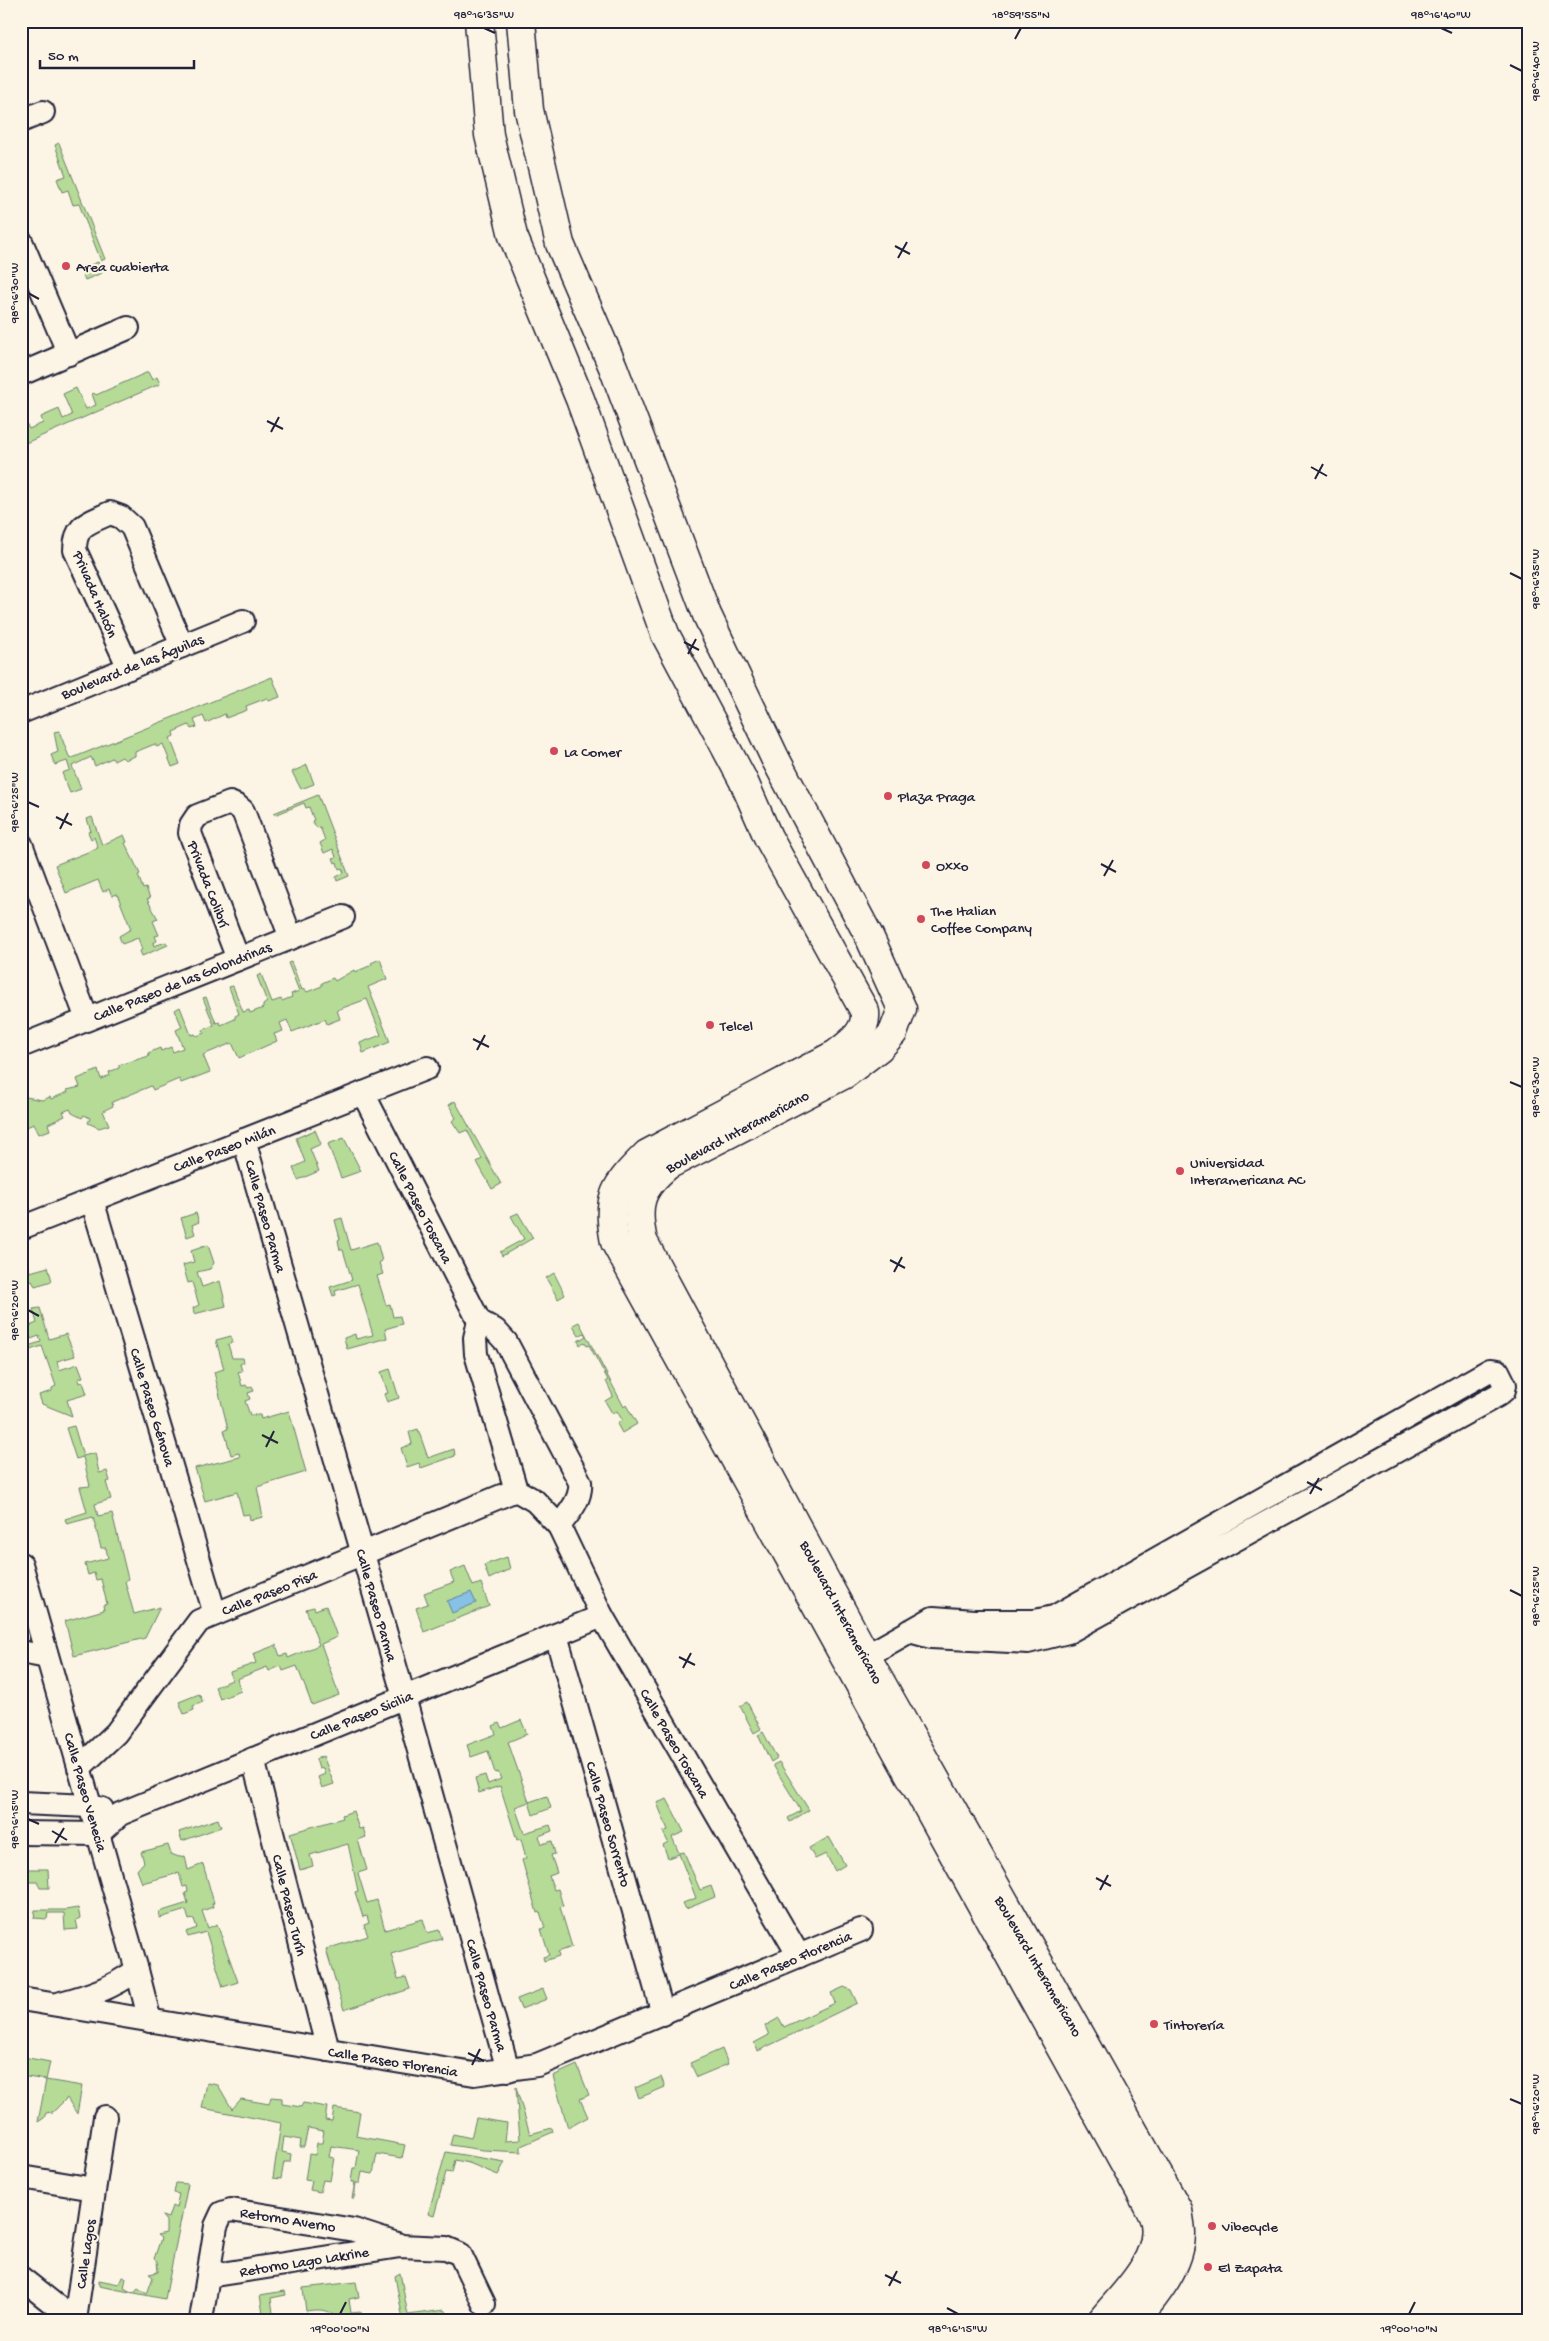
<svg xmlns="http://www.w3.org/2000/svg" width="1549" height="2341" viewBox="0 0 1549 2341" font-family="'Gochi Hand',sans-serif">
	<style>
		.green { fill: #b5db97; stroke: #6c7e69 }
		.water { fill: #87c1e6; stroke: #5f81a2 }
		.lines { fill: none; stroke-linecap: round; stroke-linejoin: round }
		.street-casing { stroke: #22223b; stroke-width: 26 }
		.secondary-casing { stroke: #22223b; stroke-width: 31 }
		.street { stroke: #fcf5e5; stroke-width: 22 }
		.secondary { stroke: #fcf5e5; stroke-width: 28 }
		.ticks { fill: none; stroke: #22223b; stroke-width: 2 }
		.poi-dot { fill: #d1495b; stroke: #fcf5e5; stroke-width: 2 }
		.labels { text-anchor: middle; stroke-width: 4.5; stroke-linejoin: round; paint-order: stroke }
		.poi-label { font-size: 15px; fill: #22223b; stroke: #fcf5e5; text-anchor: start }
		.street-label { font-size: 15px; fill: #22223b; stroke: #fcf5e5 }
		.neatline { fill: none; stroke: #22223b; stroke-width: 2 }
		.ticks-label { font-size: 12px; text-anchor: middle; fill: #22223b }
	</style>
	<rect width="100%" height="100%" fill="#fcf5e5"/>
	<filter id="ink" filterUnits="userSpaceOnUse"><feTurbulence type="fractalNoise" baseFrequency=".02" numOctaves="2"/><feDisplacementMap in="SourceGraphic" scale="10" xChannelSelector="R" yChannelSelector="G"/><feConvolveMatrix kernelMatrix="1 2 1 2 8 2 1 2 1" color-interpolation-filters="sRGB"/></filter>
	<g filter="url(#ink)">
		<!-- green -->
		<g class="green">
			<polygon points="59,143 105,259 101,261 79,204 73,205 68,190 62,192 57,179 66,176 55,145"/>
			<polygon points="98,262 102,273 85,280 80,269"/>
			<polygon points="148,372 152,380 157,377 160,384 21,445 21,425 26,423 29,429 43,423 41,417 59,409 63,419 72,415 63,394 76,388 86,409 96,405 92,394 94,393 96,395"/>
			<polygon points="272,677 280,697 269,701 267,698 246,706 247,710 226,718 225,714 206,723 203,716 194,720 197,727 191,729 189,725 173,732 174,736 170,738 180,764 172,767 163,744 157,747 155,744 135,752 135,756 125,760 122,757 114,761 112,758 95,766 91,757 72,766 81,789 70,793 62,773 70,770 67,761 55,765 51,755 58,752 54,732 59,731 70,759"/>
			<polygon points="307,765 314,784 301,789 292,772"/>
			<polygon points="318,795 349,876 337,881 336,877 344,873 342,868 339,869 337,862 335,863 333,858 336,857 333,849 324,853 320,843 325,840 320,827 317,828 312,821 314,820 309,807 306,808 304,803 275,815 274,813"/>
			<polygon points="92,817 102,845 124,835 127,842 125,843 140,874 138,875 143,889 146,888 150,898 147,899 158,919 153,921 159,935 155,936 157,941 153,943 154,946 166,942 168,945 142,956 140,951 142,949 138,938 122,944 119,936 131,929 117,894 112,896 109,889 103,892 98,880 66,893 55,865 98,848 94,837 91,839 88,832 91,831 87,819"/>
			<polygon points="380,959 387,979 368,987 390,1042 363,1053 360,1043 381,1035 367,999 337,1010 340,1019 327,1024 325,1019 292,1032 287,1020 280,1023 283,1031 274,1034 277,1041 239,1058 232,1043 203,1055 210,1072 181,1083 179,1079 153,1090 151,1086 112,1102 113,1106 103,1111 109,1125 99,1128 88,1123 90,1118 84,1115 82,1118 72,1113 70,1109 63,1112 65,1116 48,1124 50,1130 39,1134 34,1124 21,1129 21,1115 26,1113 21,1108 21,1096 42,1100 50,1097 51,1099 68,1092 67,1090 80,1087 77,1079 98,1070 101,1079 110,1075 109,1072 119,1068 119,1065 149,1056 148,1053 160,1048 161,1051 171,1047 173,1052 183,1048 176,1030 182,1027 175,1010 180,1007 191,1035 195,1034 197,1036 204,1033 203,1030 214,1025 203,998 206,997 216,1023 220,1022 221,1025 235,1019 235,1016 239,1014 229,987 233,986 243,1012 249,1010 250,1013 263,1008 263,1005 267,1002 257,976 261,974 272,1002 281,999 282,1001 292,997 291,994 299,991 288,963 291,962 302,990 305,989 307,992 322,986 322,983 333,978 335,981 354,970 355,972 372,965 371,963"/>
			<polygon points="455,1101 501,1184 492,1189 477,1162 482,1159 467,1130 460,1133 452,1121 456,1118 449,1105"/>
			<polygon points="315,1130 321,1144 310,1149 319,1171 298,1180 293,1168 305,1162 296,1138"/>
			<polygon points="344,1138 361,1171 341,1178 328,1144"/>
			<polygon points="196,1213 199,1222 192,1225 195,1234 187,1237 181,1218"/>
			<polygon points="518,1213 533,1238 502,1256 500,1252 524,1239 511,1216"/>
			<polygon points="342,1218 351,1250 377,1242 382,1261 379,1263 383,1274 377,1276 386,1305 390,1304 393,1317 400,1316 402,1324 385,1329 387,1338 347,1349 344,1338 355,1334 356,1339 373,1335 358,1284 335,1291 336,1295 333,1296 330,1287 352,1280 343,1250 340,1250 338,1240 340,1239 335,1220"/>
			<polygon points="208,1245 214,1263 210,1269 197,1272 202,1287 220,1281 226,1306 194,1314 193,1308 199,1305 192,1282 188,1283 183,1265 194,1262 191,1251"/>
			<polygon points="28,1265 30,1272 48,1267 52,1281 35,1286 32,1281 21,1284 21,1267"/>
			<polygon points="554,1273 565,1295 558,1299 546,1278"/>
			<polygon points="40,1308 49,1339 66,1334 75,1356 57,1361 59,1370 78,1364 83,1377 78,1379 79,1383 83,1382 87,1394 67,1400 72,1416 42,1404 39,1395 52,1391 52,1388 56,1386 42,1346 21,1353 21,1348 41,1342 39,1336 31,1339 27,1327 37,1323 33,1309"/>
			<polygon points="579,1322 624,1407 626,1405 637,1424 622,1433 617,1424 622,1420 617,1411 612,1413 605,1401 613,1396 606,1381 608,1380 589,1345 587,1346 584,1342 580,1345 578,1341 586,1336 584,1333 579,1336 573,1325"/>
			<polygon points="231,1336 233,1342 228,1344 232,1358 243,1358 244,1362 240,1364 242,1371 238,1372 242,1386 246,1385 248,1388 252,1386 254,1391 248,1393 250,1399 245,1401 250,1415 260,1415 261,1419 289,1411 306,1472 257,1487 263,1517 250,1520 249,1514 243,1515 237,1492 205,1501 195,1468 240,1457 239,1453 231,1455 224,1430 228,1429 214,1372 224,1369 216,1340"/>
			<polygon points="390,1369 399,1398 387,1402 384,1394 388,1393 381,1372"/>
			<polygon points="74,1426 83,1456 95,1453 99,1473 107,1471 110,1481 106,1482 111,1499 95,1504 98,1516 112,1513 128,1579 125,1581 134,1614 160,1607 145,1638 74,1656 65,1621 104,1610 103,1605 107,1604 101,1579 96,1580 94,1573 88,1575 85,1564 108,1558 106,1548 101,1548 93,1517 67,1524 65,1519 87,1512 80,1487 90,1486 83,1457 76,1459 66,1428"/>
			<polygon points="418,1429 428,1458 454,1449 455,1456 421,1468 419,1463 407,1467 401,1448 412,1444 409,1432"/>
			<polygon points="507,1557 510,1569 489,1579 484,1565"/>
			<polygon points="465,1566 473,1586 481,1583 489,1606 424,1632 416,1608 428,1604 424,1593 454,1582 450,1572"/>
			<polygon points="326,1606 337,1637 321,1644 339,1695 312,1705 297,1666 283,1671 281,1666 269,1671 267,1667 237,1679 241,1691 220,1699 215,1687 232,1680 230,1672 256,1663 253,1654 276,1645 280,1656 287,1654 288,1658 319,1645 306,1609 314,1607 315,1610"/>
			<polygon points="199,1694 203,1702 193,1706 194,1710 184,1714 179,1702"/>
			<polygon points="747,1702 761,1729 754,1733 740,1706"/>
			<polygon points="521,1720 527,1734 508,1742 529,1802 547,1796 551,1808 533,1815 529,1802 515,1807 524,1833 550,1825 552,1831 539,1836 542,1844 552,1841 555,1854 551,1855 557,1873 549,1876 554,1890 558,1889 563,1906 560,1907 572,1947 558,1952 559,1956 544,1961 543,1957 549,1955 541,1929 545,1928 540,1912 537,1913 522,1860 526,1858 521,1839 517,1840 500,1786 479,1793 475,1778 485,1775 488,1784 501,1779 498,1772 495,1773 488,1751 471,1757 467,1745 496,1734 493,1726 499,1723 502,1728"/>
			<polygon points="763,1732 777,1758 771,1762 758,1735"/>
			<polygon points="323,1756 334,1784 322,1788 318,1777 325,1774 323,1768 319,1769 316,1759"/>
			<polygon points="779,1762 809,1810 790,1822 788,1818 801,1811 773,1765"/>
			<polygon points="667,1799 684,1832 672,1837 679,1853 684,1852 700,1890 711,1886 715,1897 686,1909 683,1903 696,1898 679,1854 668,1858 663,1845 668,1842 663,1832 668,1830 657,1803"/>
			<polygon points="353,1811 359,1829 363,1828 366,1837 358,1840 367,1870 358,1873 367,1903 377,1900 385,1930 423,1919 427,1933 439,1930 442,1939 391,1954 398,1979 406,1977 410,1989 344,2010 326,1949 368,1936 364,1925 369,1923 367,1916 363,1917 355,1892 358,1891 348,1844 310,1855 313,1866 300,1870 290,1833 343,1818 342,1815"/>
			<polygon points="218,1819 221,1827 182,1841 179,1832"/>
			<polygon points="829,1837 845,1865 835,1871 826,1854 815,1859 809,1848"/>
			<polygon points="168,1845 171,1854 179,1857 185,1856 188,1870 203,1864 214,1903 212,1904 213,1907 202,1911 208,1928 217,1924 238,1982 223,1987 206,1932 188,1937 186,1932 197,1928 194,1919 189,1920 186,1910 160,1918 159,1912 188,1903 185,1893 188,1892 187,1886 183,1887 179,1873 142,1883 137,1870 144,1862 141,1852"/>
			<polygon points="26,1869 48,1869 49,1888 40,1888 37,1882 26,1882"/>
			<polygon points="78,1908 80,1918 76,1920 78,1929 65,1930 64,1913 48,1913 47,1919 34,1918 35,1910 65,1910"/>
			<polygon points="844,1987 851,1990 857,2003 758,2051 754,2043 769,2035 765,2026 779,2018 784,2027 835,2003 831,1993"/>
			<polygon points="543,1989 547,1999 521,2009 517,1999"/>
			<polygon points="722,2049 728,2064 697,2077 690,2063"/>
			<polygon points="23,2057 50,2062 46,2080 82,2086 77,2114 67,2098 53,2112 46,2113 44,2118 38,2122 46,2080 21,2076"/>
			<polygon points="577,2065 589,2095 580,2099 588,2117 568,2128 553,2076"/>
			<polygon points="661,2077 665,2087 639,2098 635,2088"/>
			<polygon points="207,2083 218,2085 232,2109 241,2099 269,2104 271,2097 282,2098 282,2104 301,2107 303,2103 327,2107 325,2120 332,2121 334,2108 360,2112 356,2136 405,2145 402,2158 377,2154 373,2174 362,2172 360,2183 356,2183 354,2198 352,2198 355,2182 351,2182 353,2168 356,2168 359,2150 331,2146 329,2157 334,2158 330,2181 323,2180 320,2192 310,2190 312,2181 305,2180 309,2154 315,2155 317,2143 322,2143 324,2131 308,2128 304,2147 300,2147 301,2140 284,2137 282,2152 291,2154 290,2162 284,2162 281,2179 273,2178 281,2123 202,2108"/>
			<polygon points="516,2087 530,2134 552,2128 553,2132 521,2146 521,2152 483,2150 450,2145 453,2134 471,2138 476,2118 507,2123 505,2141 520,2140"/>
			<polygon points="446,2152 505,2162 498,2175 469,2163 455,2160 452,2173 446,2172 434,2216 428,2214"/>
			<polygon points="176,2183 188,2184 165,2299 99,2286 99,2280 119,2284 122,2277 126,2278 124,2288 133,2293 138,2288 147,2294 153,2277 149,2274 158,2272 157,2261 154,2259 161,2238 157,2235 166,2233 166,2221 162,2216 168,2218 172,2206 176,2208 179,2194 174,2193"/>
			<polygon points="400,2273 408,2315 444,2310 455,2320 403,2320 395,2276"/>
			<path d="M356,2282L359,2297L349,2299L351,2313L361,2312L362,2320H339C328,2309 321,2309 306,2311L303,2288Z"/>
			<polygon points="285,2291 286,2295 271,2298 274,2320 264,2320 260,2295"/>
		</g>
		<!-- water -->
		<polygon class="water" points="471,1592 476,1603 452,1613 447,1601"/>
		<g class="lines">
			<!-- street casing -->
			<g class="street-casing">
				<g id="street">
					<polyline points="21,121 43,112"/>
					<polyline points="21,241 69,354"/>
					<polyline points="21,374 128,328"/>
					<path d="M129,668L75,550C75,524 89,523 110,513L121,517L132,527L182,646"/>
					<polyline points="21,712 243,621"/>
					<polyline points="21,844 87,1019"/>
					<polyline points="238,959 190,833 191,825 197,816 230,803 237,806 243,811 291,938"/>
					<polyline points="21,1046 343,917"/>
					<path d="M363,1093L479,1321L495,1330L506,1342L580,1482C582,1499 569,1513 559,1526"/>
					<polyline points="244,1140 404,1697 508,2070"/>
					<polyline points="92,1200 215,1614"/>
					<polyline points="21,1228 427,1068"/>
					<polyline points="479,1321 475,1338 476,1354 516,1490 535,1501 559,1526 602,1616 799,1956"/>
					<polyline points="21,1564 137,1970 150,2021"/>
					<polyline points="556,1635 663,2014"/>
					<polyline points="21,1652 47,1657"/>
					<polyline points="866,1656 933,1618 974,1621 1035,1621 1054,1617 1490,1370 1498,1371 1505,1385 1504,1390 1498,1395 1068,1632 1028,1642 931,1637 909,1631"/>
					<polyline points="253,1759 328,2050"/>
					<polyline points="79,1768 116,1733 199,1621 516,1490"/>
					<polyline points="21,1803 90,1806 102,1809"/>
					<polyline points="21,1833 98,1834 120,1814 602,1616"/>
					<polyline points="21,1999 474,2074 537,2065 861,1930"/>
					<path d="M61,2003C91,1995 112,1988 137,1970"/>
					<polyline points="21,2177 94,2189"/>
					<polyline points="208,2276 400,2246 446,2248 460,2254 484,2304"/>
					<polyline points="21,2278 74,2320"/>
					<polyline points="75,2320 105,2117"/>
					<polyline points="201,2320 216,2226 222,2213 231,2210 354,2230 397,2244"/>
				</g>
			</g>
			<!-- secondary casing -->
			<g class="secondary-casing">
				<g id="secondary">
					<path d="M479,21L489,135L513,236L580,399L665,634L743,780L768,837L865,1012C867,1032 850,1043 836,1054L647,1154C615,1186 606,1196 615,1242L1146,2202C1149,2208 1154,2216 1155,2223C1161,2260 1123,2294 1102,2320"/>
					<path d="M521,21L529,110L560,244L613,367L707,615L775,758L869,936L902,1009L893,1033L879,1048L845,1074L668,1165C639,1189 635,1205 643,1241L866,1656L1178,2210C1179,2218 1181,2226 1181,2234C1181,2265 1155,2297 1135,2320"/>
				</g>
			</g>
			<!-- street -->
			<use href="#street" class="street"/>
			<!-- secondary -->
			<use href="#secondary" class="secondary"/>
		</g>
	</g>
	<!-- ticks -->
	<path class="ticks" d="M484,28L495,33M1441,28L1452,33M1015,39L1021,28M1510,65L1522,71M895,246L910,254M898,258L907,242M28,293L39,299M267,421L283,429M271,432L279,417M1311,467L1327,476M1315,479L1323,464M1510,573L1522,579M684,642L699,650M688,654L696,639M28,802L39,807M56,817L72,825M60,829L68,813M1101,864L1116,872M1104,876L1113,860M473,1039L489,1047M477,1050L485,1035M1510,1082L1522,1087M890,1260L905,1268M894,1272L902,1257M28,1310L39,1316M262,1435L278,1443M266,1447L274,1431M1307,1482L1322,1490M1310,1494L1319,1478M1510,1590L1522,1596M679,1657L695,1665M683,1668L691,1653M28,1819L39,1824M52,1831L67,1840M55,1843L64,1828M1096,1878L1111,1886M1100,1890L1108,1875M468,2053L484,2061M472,2065L480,2049M1510,2099L1522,2104M885,2275L901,2283M889,2286L897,2271M947,2308L958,2314M340,2314L346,2302M1409,2314L1415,2302"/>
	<!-- markers -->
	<g class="poi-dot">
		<circle cx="66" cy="266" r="5"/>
		<circle cx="554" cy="751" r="5"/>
		<circle cx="888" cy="796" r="5"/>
		<circle cx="926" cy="865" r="5"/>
		<circle cx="921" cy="919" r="5"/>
		<circle cx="710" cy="1025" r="5"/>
		<circle cx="1180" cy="1171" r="5"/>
		<circle cx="1154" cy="2024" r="5"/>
		<circle cx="1212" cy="2226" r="5"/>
		<circle cx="1208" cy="2267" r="5"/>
	</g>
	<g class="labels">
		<!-- poi labels -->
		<g class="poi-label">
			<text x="76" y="271">Area cuabierta</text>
			<text x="564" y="756">La Comer</text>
			<text x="898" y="801">Plaza Praga</text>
			<text x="936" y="870">Oxxo</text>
			<text x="931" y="915">The Italian<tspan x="931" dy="17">Coffee Company</tspan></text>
			<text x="720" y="1030">Telcel</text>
			<text x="1190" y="1167">Universidad<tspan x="1190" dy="17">Interamericana AC</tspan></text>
			<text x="1164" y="2029">Tintorería</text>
			<text x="1222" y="2231">Vibecycle</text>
			<text x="1218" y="2272">El Zapata</text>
		</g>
		<!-- street labels -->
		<g class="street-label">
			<text transform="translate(96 594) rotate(67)" y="5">Privada Halcón</text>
			<text transform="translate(132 666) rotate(-22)" y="5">Boulevard de las Águilas</text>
			<text transform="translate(209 884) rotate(69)" y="5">Privada Colibrí</text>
			<text transform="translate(182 981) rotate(-22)" y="5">Calle Paseo de las Golondrinas</text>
			<text transform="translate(737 1131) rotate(-28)" y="5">Boulevard Interamericano</text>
			<text transform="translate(224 1148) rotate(-21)" y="5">Calle Paseo Milán</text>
			<text transform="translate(421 1207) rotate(63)" y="5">Calle Paseo Toscana</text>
			<text transform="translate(266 1216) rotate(74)" y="5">Calle Paseo Parma</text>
			<text transform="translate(153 1407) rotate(73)" y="5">Calle Paseo Génova</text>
			<text transform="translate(269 1592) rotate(-22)" y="5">Calle Paseo Pisa</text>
			<text transform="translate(377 1605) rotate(74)" y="5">Calle Paseo Parma</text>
			<text transform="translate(842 1612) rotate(62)" y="5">Boulevard Interamericano</text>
			<text transform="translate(361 1715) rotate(-22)" y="5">Calle Paseo Sicilia</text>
			<text transform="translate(675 1743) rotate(60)" y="5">Calle Paseo Toscana</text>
			<text transform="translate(86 1792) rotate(74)" y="5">Calle Paseo Venecia</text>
			<text transform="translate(609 1824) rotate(74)" y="5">Calle Paseo Sorrento</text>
			<text transform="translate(290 1905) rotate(76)" y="5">Calle Paseo Turín</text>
			<text transform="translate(790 1960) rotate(-23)" y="5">Calle Paseo Florencia</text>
			<text transform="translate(1039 1966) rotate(60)" y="5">Boulevard Interamericano</text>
			<text transform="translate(487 1995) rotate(74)" y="5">Calle Paseo Parma</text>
			<text transform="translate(393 2061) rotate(9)" y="5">Calle Paseo Florencia</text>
			<text transform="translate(288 2219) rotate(9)" y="5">Retorno Averno</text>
			<text transform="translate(85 2254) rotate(-82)" y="5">Calle Lagos</text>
			<text transform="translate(304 2261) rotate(-9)" y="5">Retorno Lago Lakrine</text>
		</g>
	</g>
	<!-- margin -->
	<rect width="1549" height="2341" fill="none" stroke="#fcf5e5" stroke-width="55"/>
	<!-- scale -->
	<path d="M40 60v8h154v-8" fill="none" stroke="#22223b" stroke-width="2.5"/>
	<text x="48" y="60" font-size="15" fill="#22223b" stroke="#fcf5e5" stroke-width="4" paint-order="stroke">50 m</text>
	<rect x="28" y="28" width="1494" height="2286" class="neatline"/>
	<g class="ticks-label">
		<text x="484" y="18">98°16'35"W</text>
		<text x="1021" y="18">18°59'55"N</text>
		<text x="1441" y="18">98°16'40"W</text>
		<text transform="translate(1535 71) rotate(-90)" y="4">98°16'40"W</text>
		<text transform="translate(14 293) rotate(-90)" y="4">98°16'30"W</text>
		<text transform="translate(1535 579) rotate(-90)" y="4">98°16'35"W</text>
		<text transform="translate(14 802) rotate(-90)" y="4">98°16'25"W</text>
		<text transform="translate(1535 1087) rotate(-90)" y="4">98°16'30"W</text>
		<text transform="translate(14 1310) rotate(-90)" y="4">98°16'20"W</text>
		<text transform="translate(1535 1596) rotate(-90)" y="4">98°16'25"W</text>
		<text transform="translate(14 1819) rotate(-90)" y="4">98°16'15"W</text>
		<text transform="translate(1535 2104) rotate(-90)" y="4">98°16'20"W</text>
		<text x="340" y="2332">19°00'00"N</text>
		<text x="958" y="2332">98°16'15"W</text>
		<text x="1409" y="2332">19°00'10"N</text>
	</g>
</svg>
